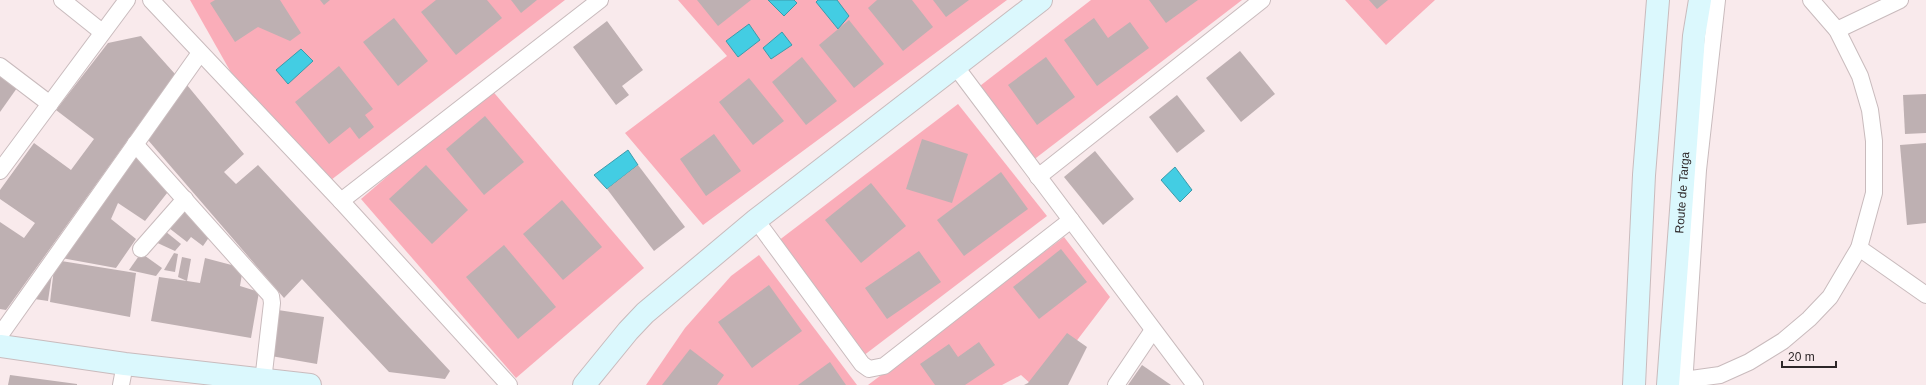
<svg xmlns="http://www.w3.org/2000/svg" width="1926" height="385" viewBox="0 0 1926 385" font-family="Helvetica,sans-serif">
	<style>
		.green { fill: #faadb9 }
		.water { fill: #43cde3; stroke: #3c9bab }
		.building { fill: #beb0b2 }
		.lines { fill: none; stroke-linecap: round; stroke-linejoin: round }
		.street-casing { stroke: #c9bbbd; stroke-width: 18 }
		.secondary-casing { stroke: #c9bbbd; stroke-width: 24 }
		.street { stroke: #fff; stroke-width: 16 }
		.secondary { stroke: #dbf8fd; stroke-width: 22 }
		.labels { text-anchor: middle; stroke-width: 3.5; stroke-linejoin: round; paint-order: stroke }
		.street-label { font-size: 12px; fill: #2d2728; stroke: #f9eaec }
	</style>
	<rect width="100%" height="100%" fill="#f9eaec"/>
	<!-- green -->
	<g class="green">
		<polygon points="190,0 565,0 331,180 233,76"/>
		<polygon points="678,0 1007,0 703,225 625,133 727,56"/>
		<polygon points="1091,0 1242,0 1032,161 976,89"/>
		<polygon points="1345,0 1435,0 1386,45"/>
		<polygon points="490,88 644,268 516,378 361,199"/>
		<polygon points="958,104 1047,216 863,356 778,241"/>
		<polygon points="1064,237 1110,297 1043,385 1032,385 1021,375 1002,385 868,385"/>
		<polygon points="759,255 857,385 646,385 685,328 731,276"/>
	</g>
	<!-- water -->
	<g class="water">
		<polygon points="768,0 794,0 797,3 784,16"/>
		<polygon points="818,0 837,0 849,16 838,29 816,2"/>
		<polygon points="749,24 760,40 738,57 726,41"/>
		<polygon points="782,32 792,45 771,59 763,48"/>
		<polygon points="301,49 313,61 288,84 276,70"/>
		<polygon points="628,150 638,165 607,189 594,175"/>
		<polygon points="1175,167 1192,190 1180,202 1161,180"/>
	</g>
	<!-- building -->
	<g class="building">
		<polygon points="215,0 280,0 301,33 290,41 258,27 235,42 210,3"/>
		<polygon points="320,0 330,0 324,5"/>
		<polygon points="436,0 487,0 502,18 456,55 421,12"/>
		<polygon points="511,0 537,0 521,13"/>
		<polygon points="697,0 751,0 718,26"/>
		<polygon points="877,0 912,0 933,27 903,51 868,8"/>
		<polygon points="933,0 969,0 946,17"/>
		<polygon points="1149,0 1198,0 1166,23"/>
		<polygon points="1369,0 1388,0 1377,9"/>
		<polygon points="394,18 428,61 398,86 363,42"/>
		<polygon points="1094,18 1108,38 1130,22 1149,48 1097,86 1064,40"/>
		<polygon points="849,20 884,64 854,88 819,45"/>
		<polygon points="607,21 643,70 622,86 629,95 616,105 573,47"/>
		<polygon points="141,36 175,74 6,310 0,309 0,222 24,238 35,223 0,199 0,190 34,143 71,170 94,139 56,110 108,43"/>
		<polygon points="1240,51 1275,94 1241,122 1206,78"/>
		<polygon points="802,57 837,101 806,125 772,82"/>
		<polygon points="1046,57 1075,97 1037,125 1008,85"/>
		<polygon points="339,66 373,109 365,115 374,127 359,139 350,127 329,144 295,102"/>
		<polygon points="0,75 17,88 0,112"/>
		<polygon points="749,78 784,121 753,145 719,102"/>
		<polygon points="187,85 244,154 224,172 236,184 258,165 450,371 445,379 389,372 302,279 284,298 148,140"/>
		<polygon points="1926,94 1926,133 1905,134 1903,95"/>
		<polygon points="1177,95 1205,131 1177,153 1149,117"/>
		<polygon points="485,116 524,162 484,195 446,149"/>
		<polygon points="714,134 741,171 706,196 680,159"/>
		<polygon points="922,139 968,154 952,203 906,189"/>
		<polygon points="1926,143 1926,223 1907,225 1900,145"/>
		<polygon points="135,144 171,188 145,221 118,203 111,219 136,239 116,268 56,257"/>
		<polygon points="1095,151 1134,199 1103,225 1064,177"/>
		<polygon points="426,165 468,210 432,244 389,199"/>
		<polygon points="638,165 685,227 654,251 607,189"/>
		<polygon points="1001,172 1028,209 964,256 937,220"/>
		<polygon points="871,183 906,226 861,263 825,220"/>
		<polygon points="562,200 602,247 563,280 523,234"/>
		<polygon points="184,205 212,233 203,246 191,237 187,242 169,228"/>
		<polygon points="165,231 181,244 175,251 151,240"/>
		<polygon points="504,245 556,307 518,339 466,277"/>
		<polygon points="1061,249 1087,282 1039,319 1013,287"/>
		<polygon points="919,251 941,282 887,319 865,288"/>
		<polygon points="141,253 162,268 156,276 129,270"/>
		<polygon points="174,253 178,254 175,272 164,270"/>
		<polygon points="182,257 191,259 187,281 200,283 205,258 243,268 240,286 259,292 251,338 151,321 159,277 187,281 178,277"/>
		<polygon points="55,260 136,273 130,317 50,302"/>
		<polygon points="52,274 48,301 21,297"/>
		<polygon points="769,285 802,331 752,368 718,322"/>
		<polygon points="278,310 324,317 317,364 271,356"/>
		<polygon points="1067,333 1087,347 1068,385 1024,385 1028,383"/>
		<polygon points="979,342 995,365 965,385 935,385 920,364 949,344 958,357"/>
		<polygon points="690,349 724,375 717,385 662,385"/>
		<polygon points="830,362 846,385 798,385"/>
		<polygon points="1142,365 1171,385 1128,385"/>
		<polygon points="10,375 77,384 77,385 8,385"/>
	</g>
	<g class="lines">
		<!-- street casing -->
		<g class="street-casing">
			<g id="street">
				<polyline points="62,0 102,32"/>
				<polyline points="151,0 341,201 509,385"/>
				<polyline points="1837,30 1900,0"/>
				<polyline points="0,66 50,104"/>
				<polyline points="956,67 1195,385"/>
				<polyline points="135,144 271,296 272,303 263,381"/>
				<polyline points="0,171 127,0"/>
				<polyline points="1038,177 1262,0"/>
				<polyline points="341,201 600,0"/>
				<polyline points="756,220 862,364 869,369 884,366 1071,220"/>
				<polyline points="1859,248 1926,295"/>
				<polyline points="141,249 185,199"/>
				<polyline points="0,335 200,53"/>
				<polyline points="1684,380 1720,375 1749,362 1783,341 1809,319 1830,297 1859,248 1874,193 1874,141 1870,110 1860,76 1837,30 1811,0"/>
				<polyline points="121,385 125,364"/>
				<polyline points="1116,385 1153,330"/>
				<polyline points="1684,385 1698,170 1717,0"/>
			</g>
		</g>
		<!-- secondary casing -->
		<g class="secondary-casing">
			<g id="secondary">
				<polyline points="0,346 125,364 310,385"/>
				<polyline points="584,385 628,331 645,313 756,220 1041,0"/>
				<polyline points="1634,385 1644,175 1658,0"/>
				<path id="s1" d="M1668,385L1694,36L1700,0"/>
			</g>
		</g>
		<!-- street -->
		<use href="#street" class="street"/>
		<!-- secondary -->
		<use href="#secondary" class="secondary"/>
	</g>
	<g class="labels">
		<!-- street labels -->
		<g class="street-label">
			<text dy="4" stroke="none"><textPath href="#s1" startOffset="193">Route de Targa</textPath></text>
		</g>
	</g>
	<!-- scale -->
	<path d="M1782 361v6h54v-6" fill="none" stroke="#2d2728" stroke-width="2"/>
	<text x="1788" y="361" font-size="12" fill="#2d2728" stroke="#f9eaec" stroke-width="3" paint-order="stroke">20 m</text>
</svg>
